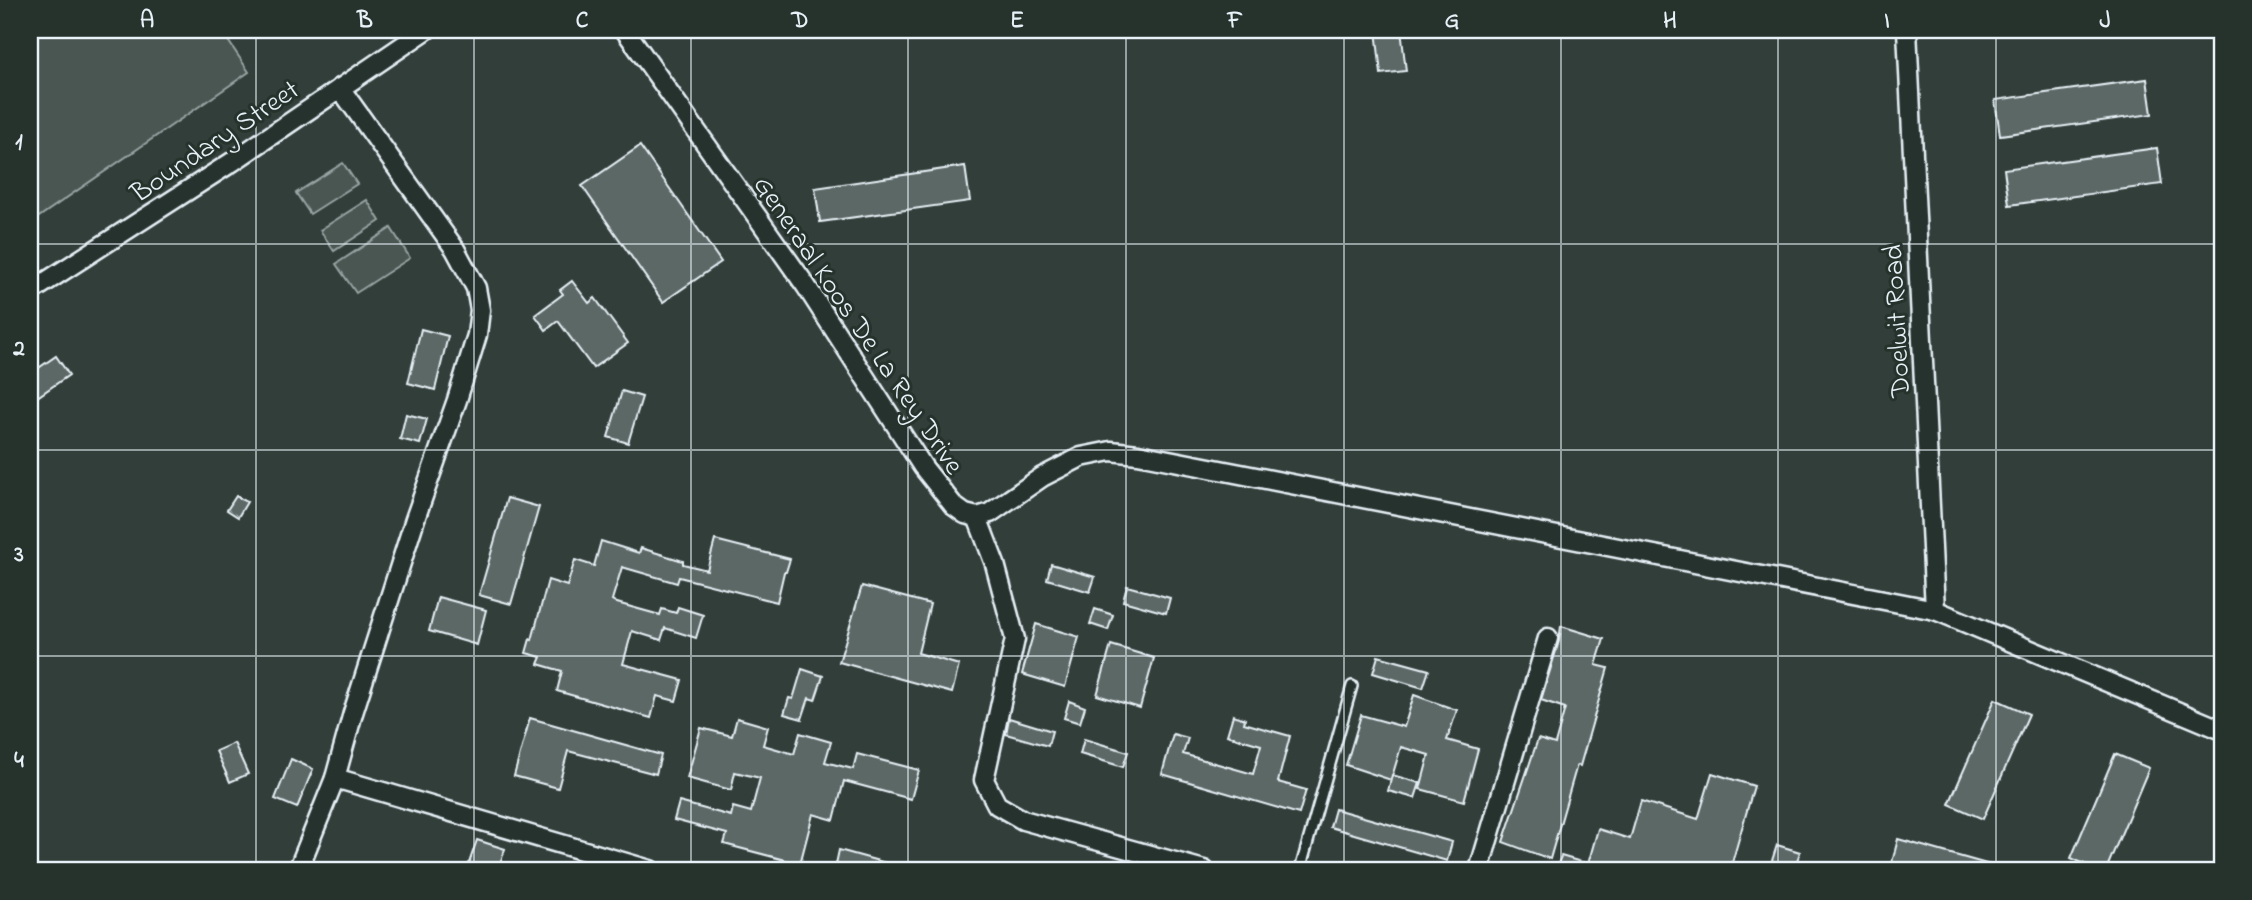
<svg xmlns="http://www.w3.org/2000/svg" width="2252" height="900" viewBox="0 0 2252 900" font-family="'Indie Flower',sans-serif">
	<style>
		.green { fill: #495651; stroke: #98a4a4; stroke-width: 2 }
		.building { fill: #5c6865; stroke: #e8f1f8; stroke-width: 2 }
		.lines { fill: none; stroke-linecap: round; stroke-linejoin: round }
		.service-casing { stroke: #e8f1f8; stroke-width: 14 }
		.minor-casing { stroke: #e8f1f8; stroke-width: 23 }
		.service { stroke: #26332d; stroke-width: 9 }
		.minor { stroke: #26332d; stroke-width: 18 }
		.grid { fill: none; stroke: #e8f1f8; stroke-width: 2; stroke-opacity: 0.55 }
		.labels { text-anchor: middle; stroke-width: 6; stroke-linejoin: round; paint-order: stroke }
		.street-label { font-size: 28px; fill: #e8f1f8; stroke: #26332d }
		.neatline { fill: none; stroke: #e8f1f8; stroke-width: 2.5 }
		.grid-label { font-size: 23px; text-anchor: middle; font-weight: bold; fill: #e8f1f8 }
	</style>
	<rect width="100%" height="100%" fill="#323e39"/>
	<filter id="ink" filterUnits="userSpaceOnUse"><feTurbulence type="fractalNoise" baseFrequency=".0143" numOctaves="2"/><feDisplacementMap in="SourceGraphic" scale="14" xChannelSelector="R" yChannelSelector="G"/><feConvolveMatrix kernelMatrix="1 2 1 2 8 2 1 2 1" color-interpolation-filters="sRGB"/></filter>
	<g filter="url(#ink)">
		<!-- green -->
		<g class="green">
			<polygon points="30,30 221,30 249,72 30,223"/>
			<polygon points="343,163 357,184 310,214 296,193"/>
			<polygon points="367,200 380,221 334,251 320,230"/>
			<polygon points="391,228 410,258 356,293 336,264"/>
		</g>
		<!-- building -->
		<g class="building">
			<polygon points="1376,30 1401,30 1406,71 1381,74"/>
			<polygon points="2147,79 2152,114 2000,135 1995,100"/>
			<polygon points="640,146 721,262 663,302 582,186"/>
			<polygon points="2157,148 2162,184 2009,205 2004,169"/>
			<polygon points="965,166 970,201 820,222 815,188"/>
			<polygon points="572,281 589,303 595,298 628,343 593,368 558,321 546,330 535,315 563,294 560,290"/>
			<polygon points="421,329 448,336 435,390 408,383"/>
			<polygon points="56,356 69,375 30,402 30,374"/>
			<polygon points="622,391 642,397 628,443 608,437"/>
			<polygon points="406,414 427,419 420,444 400,439"/>
			<polygon points="236,496 247,502 238,517 227,510"/>
			<polygon points="507,498 539,507 511,604 479,595"/>
			<polygon points="715,540 790,559 786,572 784,572 777,602 679,577 677,583 622,567 612,600 617,603 660,615 662,609 676,613 678,607 703,615 696,638 665,628 661,640 632,631 623,664 682,680 676,701 657,696 651,718 557,691 562,671 538,664 541,657 526,653 530,639 532,640 548,580 567,586 575,560 594,566 601,541 639,553 641,548 683,561 683,564 707,570"/>
			<polygon points="1051,564 1095,577 1090,592 1047,579"/>
			<polygon points="862,586 930,604 918,653 959,665 952,693 839,662"/>
			<polygon points="1127,586 1170,598 1166,613 1123,601"/>
			<polygon points="438,597 486,610 477,645 429,631"/>
			<polygon points="1095,609 1113,615 1108,630 1090,624"/>
			<polygon points="1036,624 1079,637 1065,687 1022,674"/>
			<polygon points="1561,626 1604,639 1596,665 1608,668 1580,766 1577,765 1550,859 1503,842 1538,739 1555,744 1565,708 1541,700 1559,641"/>
			<polygon points="1111,645 1154,658 1140,708 1097,695"/>
			<polygon points="1378,656 1429,670 1423,688 1373,673"/>
			<polygon points="802,669 823,676 815,700 809,698 802,719 784,714 789,698 793,699"/>
			<polygon points="1414,695 1457,710 1447,740 1478,749 1464,801 1420,789 1429,755 1401,747 1391,780 1346,765 1361,715 1404,727"/>
			<polygon points="1995,699 2029,714 1983,819 1949,804"/>
			<polygon points="1069,701 1085,707 1080,723 1064,718"/>
			<polygon points="1233,715 1245,719 1244,723 1290,736 1278,782 1306,790 1299,814 1162,774 1173,734 1188,738 1183,754 1253,774 1261,745 1227,735"/>
			<polygon points="530,718 661,755 656,774 568,751 558,788 514,776"/>
			<polygon points="737,718 768,727 763,745 794,754 800,733 831,742 825,762 853,769 857,754 919,770 911,799 844,781 834,820 813,814 800,864 724,844 727,834 674,820 679,802 731,816 733,807 751,812 760,778 735,772 731,790 687,778 701,728 732,736"/>
			<polygon points="1009,718 1052,731 1048,746 1006,734"/>
			<polygon points="1084,739 1128,752 1123,767 1080,754"/>
			<polygon points="234,743 248,774 230,782 216,751"/>
			<polygon points="2115,754 2149,768 2106,870 2098,870 2071,858"/>
			<polygon points="291,759 313,769 297,808 275,799"/>
			<polygon points="1712,773 1754,786 1730,870 1556,870 1561,856 1588,864 1598,829 1630,839 1641,801 1698,819"/>
			<polygon points="1392,775 1420,783 1415,798 1388,791"/>
			<polygon points="1335,809 1452,842 1447,861 1330,827"/>
			<polygon points="1898,839 1994,866 1994,870 1890,870"/>
			<polygon points="477,840 505,849 498,870 491,870 469,863"/>
			<polygon points="1777,845 1800,852 1794,870 1769,870"/>
			<polygon points="839,850 897,866 897,870 858,870 836,864"/>
		</g>
		<g class="lines">
			<!-- service casing -->
			<g class="service-casing">
				<polyline id="service" points="1300,870 1352,686"/>
			</g>
			<!-- minor casing -->
			<g class="minor-casing">
				<g id="minor">
					<polyline points="625,30 806,286 923,467 954,506 965,514 977,517 995,564 1015,639 984,780 997,805 1023,820 1204,870"/>
					<polyline points="1907,30 1935,610"/>
					<polyline points="30,292 232,162 426,30"/>
					<polyline points="977,517 990,513 1042,477 1081,457 1111,451 1138,454 1935,610 2222,730"/>
					<polyline points="335,778 650,870"/>
					<polyline points="298,870 335,778 353,713 415,519 457,400 477,335 480,310 476,288 455,249 340,88"/>
					<polyline points="1479,870 1548,638"/>
				</g>
			</g>
			<!-- service -->
			<use href="#service" class="service"/>
			<!-- minor -->
			<use href="#minor" class="minor"/>
		</g>
	</g>
	<!-- grid -->
	<path class="grid" d="M256,30V870M474,30V870M691,30V870M908,30V870M1126,30V870M1344,30V870M1561,30V870M1778,30V870M1996,30V870M30,244H2222M30,450H2222M30,656H2222"/>
	<g class="labels">
		<!-- street labels -->
		<g class="street-label">
			<text transform="translate(214 140) rotate(-34)" y="10">Boundary Street</text>
			<text transform="translate(1895 321) rotate(-93)" y="10">Doelwit Road</text>
			<text transform="translate(860 324) rotate(56)" y="10">Generaal Koos De La Rey Drive</text>
		</g>
	</g>
	<!-- margin -->
	<rect width="2252" height="900" fill="none" stroke="#26332d" stroke-width="77"/>
	<rect x="38" y="38" width="2176" height="824" class="neatline"/>
	<g class="grid-label">
		<text x="147" y="27">A</text>
		<text x="365" y="27">B</text>
		<text x="582" y="27">C</text>
		<text x="800" y="27">D</text>
		<text x="1017" y="27">E</text>
		<text x="1235" y="27">F</text>
		<text x="1452" y="27">G</text>
		<text x="1670" y="27">H</text>
		<text x="1887" y="27">I</text>
		<text x="2105" y="27">J</text>
		<text x="19" y="149">1</text>
		<text x="19" y="355">2</text>
		<text x="19" y="561">3</text>
		<text x="19" y="767">4</text>
	</g>
</svg>
